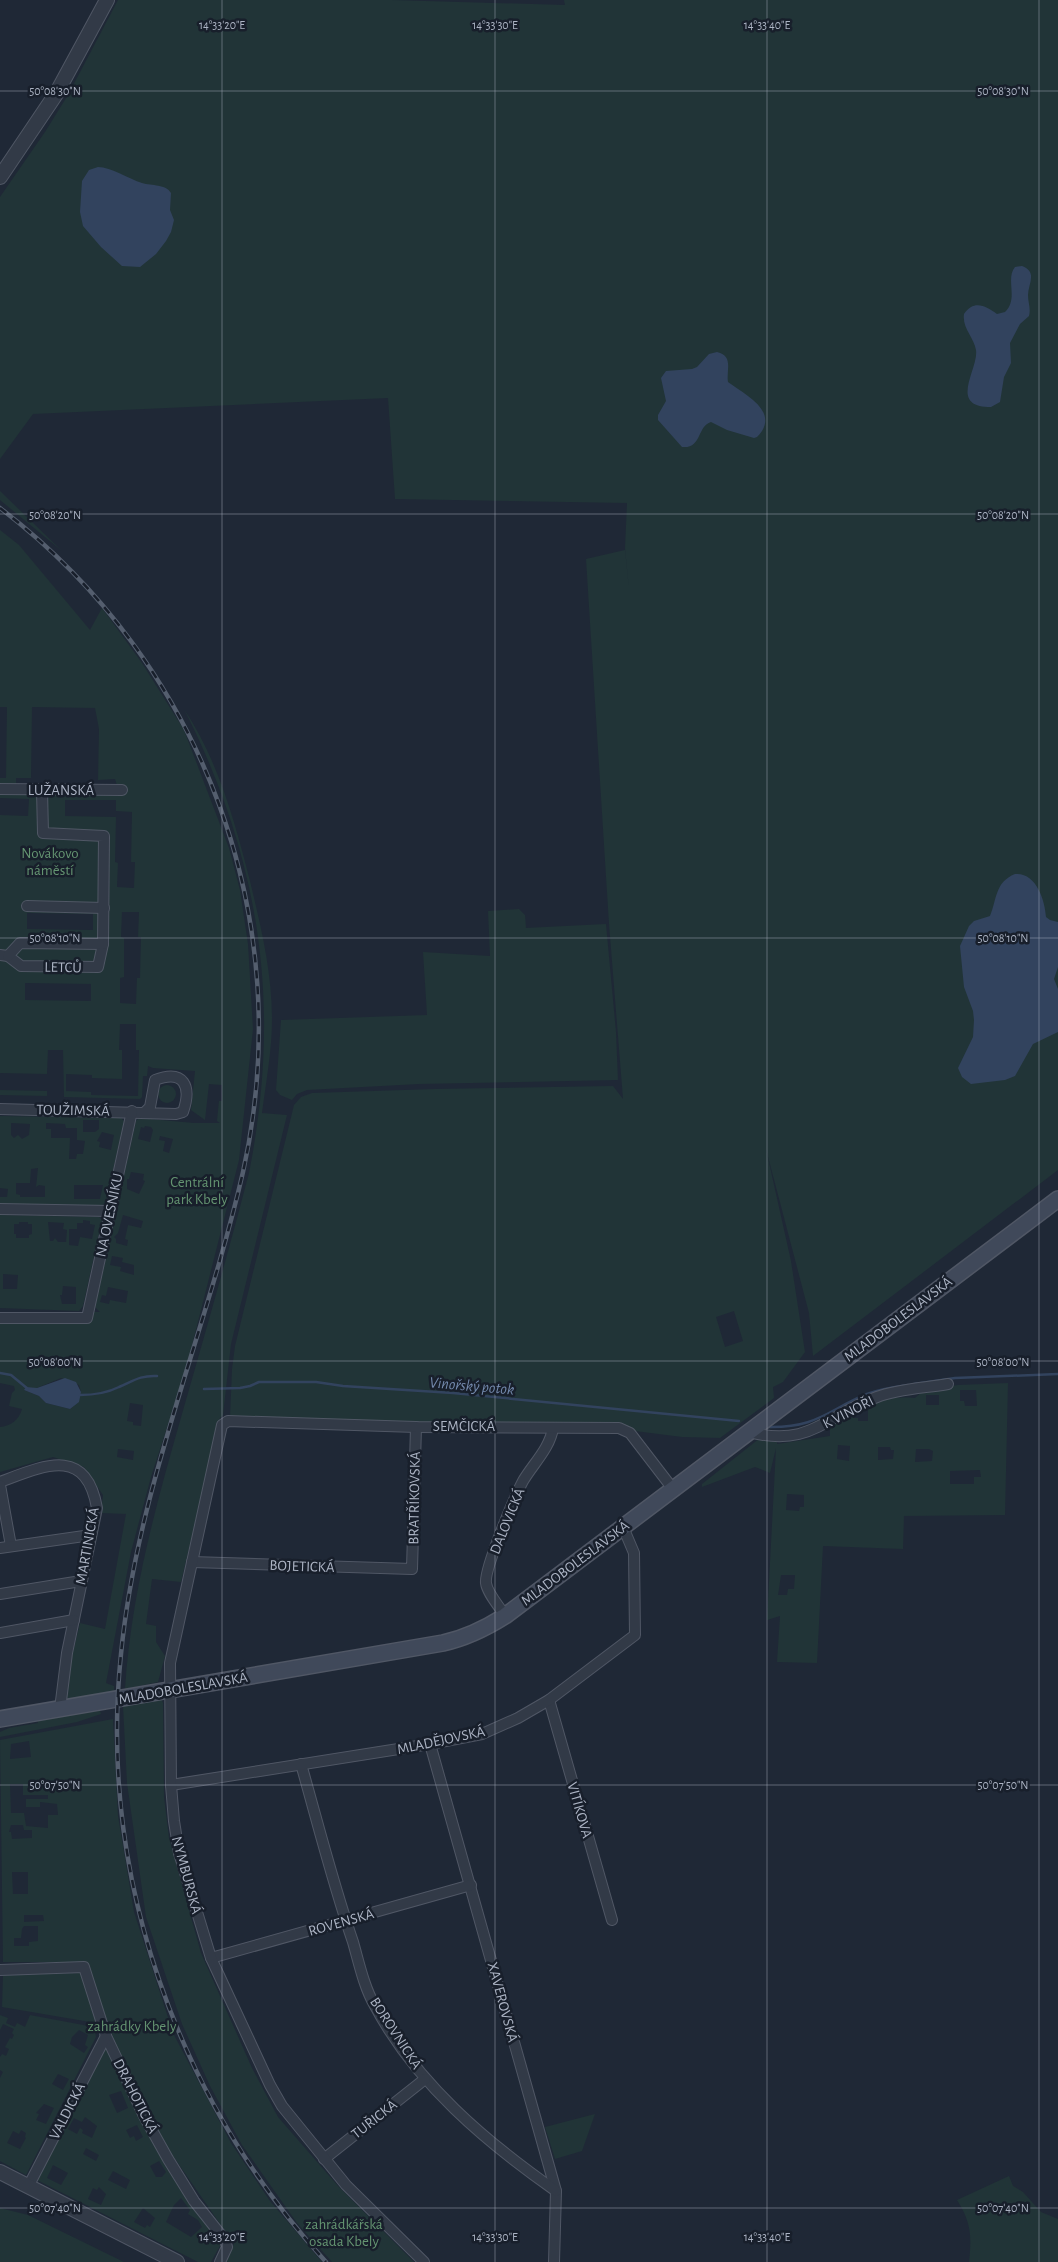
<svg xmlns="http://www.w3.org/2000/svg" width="1058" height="2262" viewBox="0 0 1058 2262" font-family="'Alegreya Sans',sans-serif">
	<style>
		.green { fill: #213437; fill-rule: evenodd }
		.water { fill: #32435e }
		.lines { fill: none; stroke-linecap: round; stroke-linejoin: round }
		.stream { stroke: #32435e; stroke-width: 2.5 }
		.minor-casing { stroke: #505765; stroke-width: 12 }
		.tertiary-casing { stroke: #505765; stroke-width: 16 }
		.secondary-casing { stroke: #505765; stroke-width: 18 }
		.minor { stroke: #323a47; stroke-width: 10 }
		.tertiary { stroke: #323a47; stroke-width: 14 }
		.secondary { stroke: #40495a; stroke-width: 15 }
		.rail-casing { stroke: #545e6e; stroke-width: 4.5 }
		.rail { stroke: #181f2b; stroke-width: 2.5; stroke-dasharray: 8; stroke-linecap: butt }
		.ticks { fill: none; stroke: #acb4c4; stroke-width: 1; stroke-opacity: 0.45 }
		.labels { text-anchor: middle; stroke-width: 5; stroke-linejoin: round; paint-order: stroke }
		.street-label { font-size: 15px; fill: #acb4c4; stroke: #181f2b }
		.park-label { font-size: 15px; fill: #649471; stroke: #181f2b }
		.water-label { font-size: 16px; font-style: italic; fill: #748aad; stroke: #181f2b }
		.ticks-label { font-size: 12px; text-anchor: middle; fill: #acb4c4; stroke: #181f2b; stroke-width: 5; stroke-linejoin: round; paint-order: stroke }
	</style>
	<rect width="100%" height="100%" fill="#1f2836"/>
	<!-- green -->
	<g class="green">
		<path d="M118,0H392L565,5L564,0H1058V1170L813,1356L809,1313L766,1149L791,1261L805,1352L783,1382L773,1387L774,1398L720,1438L682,1437L635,1431L625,1425L423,1423L230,1418L232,1369L235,1346L294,1105L301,1097L312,1093L435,1089L613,1086L623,1099L609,924L586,559L625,550L629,589L625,548L627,503L395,499L388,398L33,414L0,459V197L45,132L68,95ZM734,1311L743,1341L725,1347L716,1317Z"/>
		<polygon points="0,491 62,551 0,500"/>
		<path d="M0,530L19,545L90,630L102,608L142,663L184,730L229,848L240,890L248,944L253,1029L239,1160L186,1369L151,1477L131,1552L106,1683L114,1686V1694L74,1700L67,1698L64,1690L80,1623L105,1629L126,1514L101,1513L103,1495L84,1467L53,1457L0,1472V1427C11,1426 19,1420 22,1409L9,1406L12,1393L15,1390L14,1386L0,1383V1322L88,1324L92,1312H100L95,1307L136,1121L139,1118L194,1123H220L217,1121L219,1101H222V1085L209,1084L205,1120L191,1110L195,1071L153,1068L148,1066L147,1076H143L142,1097L140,1099L64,1097L63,1050H48L47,1074L0,1073V815L28,816L29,799L0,798V792L118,788L115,779L98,780L99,729L95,708L32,707L31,778H16V785L0,784V778H6L7,707H0ZM65,800H116V811L132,812L131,862H135L134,888L117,887L118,863L115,862L116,817L65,816ZM122,912H139L138,937H141L140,978H137L136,1004L120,1003V978L124,977V938L121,937ZM27,913L93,914V930L27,929ZM25,983L91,984V1001L25,1000ZM120,1024H136V1050H139L138,1096L91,1095V1092L66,1091V1074L92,1075V1078L122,1079V1050H119ZM145,1126L151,1127L153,1130L150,1142L138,1139L141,1127L144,1128ZM160,1136L173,1139L169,1153L163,1151L165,1141L159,1140ZM131,1172L144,1174L143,1180L145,1181L139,1194L127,1189V1179H129ZM123,1215L143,1221L141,1228L128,1225L125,1239L128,1240L127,1246L116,1243V1239L114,1237L118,1233ZM112,1256L123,1258L122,1262L134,1265V1275L120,1271L121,1267L110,1265ZM108,1287L128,1291L126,1303L110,1300L109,1304L100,1302L102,1295L106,1296ZM61,1378L79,1385L81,1392L78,1402L70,1409L46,1403L39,1396L24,1390L37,1388ZM130,1403L143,1405L141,1426L133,1425V1422L127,1421ZM118,1449L134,1451L133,1460L117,1457Z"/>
		<path d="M184,709C218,760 235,822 250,881C261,927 272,972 272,1019C272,1050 266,1082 262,1113L287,1115L231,1344L223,1415L220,1418L181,1582L152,1579L146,1624L156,1626V1642L165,1656L158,1682L125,1689C131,1594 156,1505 182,1414C205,1334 228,1254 249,1173C282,1006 261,861 184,709Z"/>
		<polygon points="519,909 525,915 526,928 606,924 616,1032 618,1080 419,1084 307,1090 297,1094 292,1100 280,1095 276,1090 281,1020 427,1015 423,952 490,956 488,911"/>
		<circle cx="167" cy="1094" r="9"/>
		<polygon points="0,1090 47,1091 47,1096 0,1095"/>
		<path d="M0,1116L121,1118L124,1121L106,1202L101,1206L0,1204V1197H7L8,1189L0,1188ZM83,1120H99V1129L95,1132H83ZM11,1123L30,1124L29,1135L22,1139L18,1135L14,1138L11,1135ZM46,1123L65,1124L66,1128H77V1140L85,1141L83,1154H77L76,1159H69L70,1138H51V1129H46ZM102,1132L114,1135L111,1150L99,1147L100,1142L97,1141ZM38,1168L36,1187L39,1185L45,1186V1197H20V1195L16,1194V1183H30L31,1169ZM74,1185H103L100,1199H74Z"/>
		<path d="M0,1215L99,1217L102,1220L83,1306L79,1311L0,1308ZM83,1220L90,1221V1224L95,1225L92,1239L80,1237L78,1246L69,1245V1229H77V1223H83ZM19,1222H28V1224H32V1234L29,1235V1238H16V1234H14V1224H19ZM48,1222L64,1223L63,1229L67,1230L66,1242H58L55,1238L53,1241H50ZM3,1274L18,1275L17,1289H3ZM63,1286L76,1287V1304H62L60,1295H62Z"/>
		<path d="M1008,1383L1005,1515L904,1516L903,1549L823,1546L817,1663L777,1662L780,1616L767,1620L776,1448L770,1473L755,1467L702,1487V1484L760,1438L777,1440V1444L830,1436V1425C862,1407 876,1395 915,1398L924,1390L958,1385ZM960,1390H976L977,1406H965L964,1401H960ZM926,1395H939V1405H926ZM859,1408H868V1421H858V1418H853L852,1413ZM838,1445L850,1446L849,1461L837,1459ZM878,1447H890L891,1450H894L893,1459L878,1460ZM916,1449H929L933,1451L932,1461L915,1462ZM980,1470L981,1477H974V1484H950V1471ZM787,1494L804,1495V1507H800L799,1511L786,1510ZM781,1575H795L794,1589H788L787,1595H778Z"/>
		<polygon points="161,1698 163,1703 164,1797 169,1838 201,1953 252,2068 278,2117 339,2187 414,2262 332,2262 297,2223 242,2145 210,2086 182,2024 146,1917 127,1783 123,1706"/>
		<polygon points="99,1707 101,1714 77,1722 0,1737 0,1732 9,1728 38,1723 37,1718"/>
		<path d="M113,1719L118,1816L134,1912L173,2033L231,2143L270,2201L322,2262H225L234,2244L166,2146L109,2036L84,1962H3L0,1740ZM29,1741L31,1757L10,1759L11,1744ZM10,1784H23V1795H48V1799H26V1807H40V1802L57,1804L58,1815H48V1828L26,1826L24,1813H11ZM11,1825H23L24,1830H32V1838L12,1839L11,1832H9ZM12,1872H28V1894H13ZM24,1915H43L44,1921L24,1922ZM24,1926H38V1941L29,1942V1946H14V1938H21L22,1929Z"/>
		<polygon points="82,1973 96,2023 2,2007 3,1975"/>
		<path d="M0,2015L8,2018L6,2023L15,2027L17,2023L25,2027L30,2015L94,2027L96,2037L26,2175L0,2161V2078L3,2072L0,2070V2057L2,2054L6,2056L9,2049L5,2047L10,2038L12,2039L14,2035L12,2033L14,2029L3,2024L0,2030ZM79,2030L88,2035L85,2045L88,2047L84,2053L70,2044L72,2037ZM58,2074L69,2079L63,2090L52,2084ZM44,2104L54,2108L46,2124L36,2120L39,2114L36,2113ZM21,2130L26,2133L25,2137L26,2138L20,2149L7,2143L13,2131L19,2134Z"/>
		<path d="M104,2048H108L151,2140L168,2169L221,2244L211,2262H198L37,2180ZM121,2091L128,2108L117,2113L109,2095ZM85,2117L97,2126L92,2138L82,2133L83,2130L80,2128L77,2134L68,2129L74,2118L82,2122ZM137,2125L143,2137L136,2141L134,2136L130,2138L126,2130ZM86,2148L99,2155L96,2161L83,2154ZM159,2161L166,2172L162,2177H156L150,2166ZM53,2165L68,2173L61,2185L47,2178ZM113,2171L130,2180L126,2189L108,2180ZM99,2187L106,2194L101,2205L88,2199L93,2188L97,2190ZM181,2198L190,2210L188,2214L198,2220L202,2227L191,2237L166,2222L174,2205ZM143,2208L155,2218L150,2227L147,2225L145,2228L134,2222Z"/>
		<polygon points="595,2114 582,2151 555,2159 545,2127"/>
		<path d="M1009,2176L1013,2186L1023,2192L1041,2212L1058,2219V2262H969C972,2236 971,2222 957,2200Z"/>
		<polygon points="0,2208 28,2215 124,2262 0,2262"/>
	</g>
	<!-- water -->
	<g class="water">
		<path d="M98,167C111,167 129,179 142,183C152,186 166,184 171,193L170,210L174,220L171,232L166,241L156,254L140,267L122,266L101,247L83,226L80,212L82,181L89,170Z"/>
		<path d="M1022,266C1038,272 1028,284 1028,295C1028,303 1031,308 1029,316L1020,324L1010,343L1011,363L1004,377L1000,402L991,407C947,407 979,369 976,350C974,337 962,328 964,314C974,299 986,306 997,314L1005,312C1019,299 1005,279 1015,267Z"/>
		<path d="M717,352C734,356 726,370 728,382C744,394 782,412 757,437L754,438L727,430L711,422C697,426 702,449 682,447L658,420V415L666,401L661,378L666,371L692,369L697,367L709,354Z"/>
		<path d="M1015,874C1036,872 1045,900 1046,917L1050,920L1058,922V967L1054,979L1058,989V1032L1033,1044L1015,1076L1005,1080L971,1084L962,1077L958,1068L973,1037L974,1020L973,1011L964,987L960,946L969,926L974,921L990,916C997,899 995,882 1015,874Z"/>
		<polygon points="65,1378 76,1382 81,1392 79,1402 70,1409 46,1403 39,1396 24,1390 26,1387 37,1388"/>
	</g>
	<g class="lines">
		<!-- stream -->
		<g class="stream">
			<polyline points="0,1373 11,1375 28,1389"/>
			<polyline points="914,1384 955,1378 1058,1374"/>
			<polyline points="204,1389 240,1388 250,1386 259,1382 316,1382 343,1386 453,1393 739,1421"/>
			<path d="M80,1395C94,1395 107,1393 119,1387C133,1381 141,1375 157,1376"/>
			<path d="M768,1427C817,1428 826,1411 867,1394C880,1389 894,1387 908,1385"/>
		</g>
		<!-- minor casing -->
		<g class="minor-casing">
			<g id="minor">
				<polyline points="0,789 122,790"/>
				<polyline points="27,906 104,908"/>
				<polyline points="0,955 8,956 21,966 98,967 103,944 104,836 43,833 42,790"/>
				<polyline points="8,956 20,943 103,944"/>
				<path d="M0,1109L176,1114L183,1112C192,1086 184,1069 155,1080L150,1107L145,1112"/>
				<polyline points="0,1209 110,1211"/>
				<polyline points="0,1318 87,1318 132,1111"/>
				<path d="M749,1432C810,1448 825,1416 877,1397C898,1389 925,1388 948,1384"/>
				<path d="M0,1482C43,1466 86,1445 97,1508L67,1653L60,1709"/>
				<polyline points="0,1485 11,1546"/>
				<polyline points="0,1548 91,1535"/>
				<polyline points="192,1562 412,1569 416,1427"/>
				<polyline points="0,1594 81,1581"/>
				<path d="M505,1616C500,1607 487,1593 486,1583C484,1569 515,1496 523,1481C533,1464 550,1448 553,1428"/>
				<polyline points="0,1633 74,1620"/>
				<polyline points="549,1700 612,1920"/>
				<polyline points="430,1744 556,2191 554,2262"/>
				<path d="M301,1764C318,1824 333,1884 353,1942C359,1963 364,1987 375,2006C416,2083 486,2142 556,2191"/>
				<polyline points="171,1785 430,1744 482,1734 518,1718 549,1700 635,1635 634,1553 623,1527"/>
				<polyline points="211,1958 471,1885"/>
				<polyline points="0,1970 84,1967 106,2036 144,2116 168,2159 194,2201 225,2240 227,2247 220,2262"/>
				<polyline points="324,2159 425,2079"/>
				<polyline points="28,2187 106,2036"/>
				<polyline points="424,2262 346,2185 282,2106 270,2085 211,1958 179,1853 174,1821 171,1785 170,1663 222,1425 228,1421 416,1427 619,1428 630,1433 673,1489"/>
			</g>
		</g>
		<!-- tertiary casing -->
		<g class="tertiary-casing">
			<g id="tertiary">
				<polyline points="0,177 56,94 107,0"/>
				<polyline points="0,2172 177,2262"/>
			</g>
		</g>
		<!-- secondary casing -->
		<g class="secondary-casing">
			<path id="secondary" d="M0,1719L443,1643C466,1638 486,1628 505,1616L1058,1199"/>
		</g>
		<!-- minor -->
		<use href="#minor" class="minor"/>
		<!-- tertiary -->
		<use href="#tertiary" class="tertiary"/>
		<!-- secondary -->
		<use href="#secondary" class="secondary"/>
		<!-- rail casing -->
		<g class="rail-casing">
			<path id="rail" d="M0,508C204,664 299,921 243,1172C206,1333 137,1489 121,1654C98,1875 177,2099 326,2262"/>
		</g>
		<!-- rail -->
		<use href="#rail" class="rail"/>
	</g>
	<!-- ticks -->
	<path class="ticks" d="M222,0V2262M495,0V2262M767,0V2262M1039,0V2262M0,91H1058M0,514H1058M0,938H1058M0,1361H1058M0,1785H1058M0,2208H1058"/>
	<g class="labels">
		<!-- street labels -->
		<g class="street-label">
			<text x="61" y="795">LUŽANSKÁ</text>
			<text transform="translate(63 967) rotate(1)" y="5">LETCŮ</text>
			<text transform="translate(73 1110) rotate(1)" y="5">TOUŽIMSKÁ</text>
			<text transform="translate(109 1215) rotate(-78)" y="5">NA OVESNÍKU</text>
			<text transform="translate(898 1319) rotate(-37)" y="5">MLADOBOLESLAVSKÁ</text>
			<text transform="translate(848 1412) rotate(-27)" y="5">K VINOŘI</text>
			<text x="464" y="1431">SEMČICKÁ</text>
			<text transform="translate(414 1498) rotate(-89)" y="5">BRATŘÍKOVSKÁ</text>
			<text transform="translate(507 1521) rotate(-68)" y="5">DALOVICKÁ</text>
			<text transform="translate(87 1546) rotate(-80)" y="5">MARTINICKÁ</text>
			<text transform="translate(575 1563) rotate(-37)" y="5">MLADOBOLESLAVSKÁ</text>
			<text transform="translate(302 1566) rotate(2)" y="5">BOJETICKÁ</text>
			<text transform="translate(183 1688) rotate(-10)" y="5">MLADOBOLESLAVSKÁ</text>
			<text transform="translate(441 1740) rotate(-12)" y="5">MLADĚJOVSKÁ</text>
			<text transform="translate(580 1810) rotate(74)" y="5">VITÍKOVA</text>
			<text transform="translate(187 1875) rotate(75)" y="5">NYMBURSKÁ</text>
			<text transform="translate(341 1922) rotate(-16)" y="5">ROVENSKÁ</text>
			<text transform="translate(503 2002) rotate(75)" y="5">XAVEROVSKÁ</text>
			<text transform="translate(396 2033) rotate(57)" y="5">BOROVNICKÁ</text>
			<text transform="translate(136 2096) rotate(63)" y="5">DRAHOTICKÁ</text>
			<text transform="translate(67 2111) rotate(-63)" y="5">VALDICKÁ</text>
			<text transform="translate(374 2119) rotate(-38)" y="5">TUŘICKÁ</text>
		</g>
		<!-- park labels -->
		<g class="park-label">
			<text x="50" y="858">Novákovo<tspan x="50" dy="17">náměstí</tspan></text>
			<text x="197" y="1187">Centrální<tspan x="197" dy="17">park Kbely</tspan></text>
			<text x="132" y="2031">zahrádky Kbely</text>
			<text x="344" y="2229">zahrádkářská<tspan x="344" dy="17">osada Kbely</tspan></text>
		</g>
		<!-- water labels -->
		<g class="water-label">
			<text transform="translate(472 1385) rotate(5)" y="6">Vinořský potok</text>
		</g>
	</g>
	<g class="ticks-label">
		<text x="222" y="29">14°33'20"E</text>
		<text x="495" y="29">14°33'30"E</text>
		<text x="767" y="29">14°33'40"E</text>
		<text x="55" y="95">50°08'30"N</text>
		<text x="1003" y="95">50°08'30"N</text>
		<text x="55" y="519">50°08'20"N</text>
		<text x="1003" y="519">50°08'20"N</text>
		<text x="55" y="942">50°08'10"N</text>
		<text x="1003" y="942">50°08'10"N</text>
		<text x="55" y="1366">50°08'00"N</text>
		<text x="1003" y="1366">50°08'00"N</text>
		<text x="55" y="1789">50°07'50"N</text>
		<text x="1003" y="1789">50°07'50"N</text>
		<text x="55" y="2212">50°07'40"N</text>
		<text x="1003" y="2212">50°07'40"N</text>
		<text x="222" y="2241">14°33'20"E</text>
		<text x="495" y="2241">14°33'30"E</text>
		<text x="767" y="2241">14°33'40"E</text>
	</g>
</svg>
